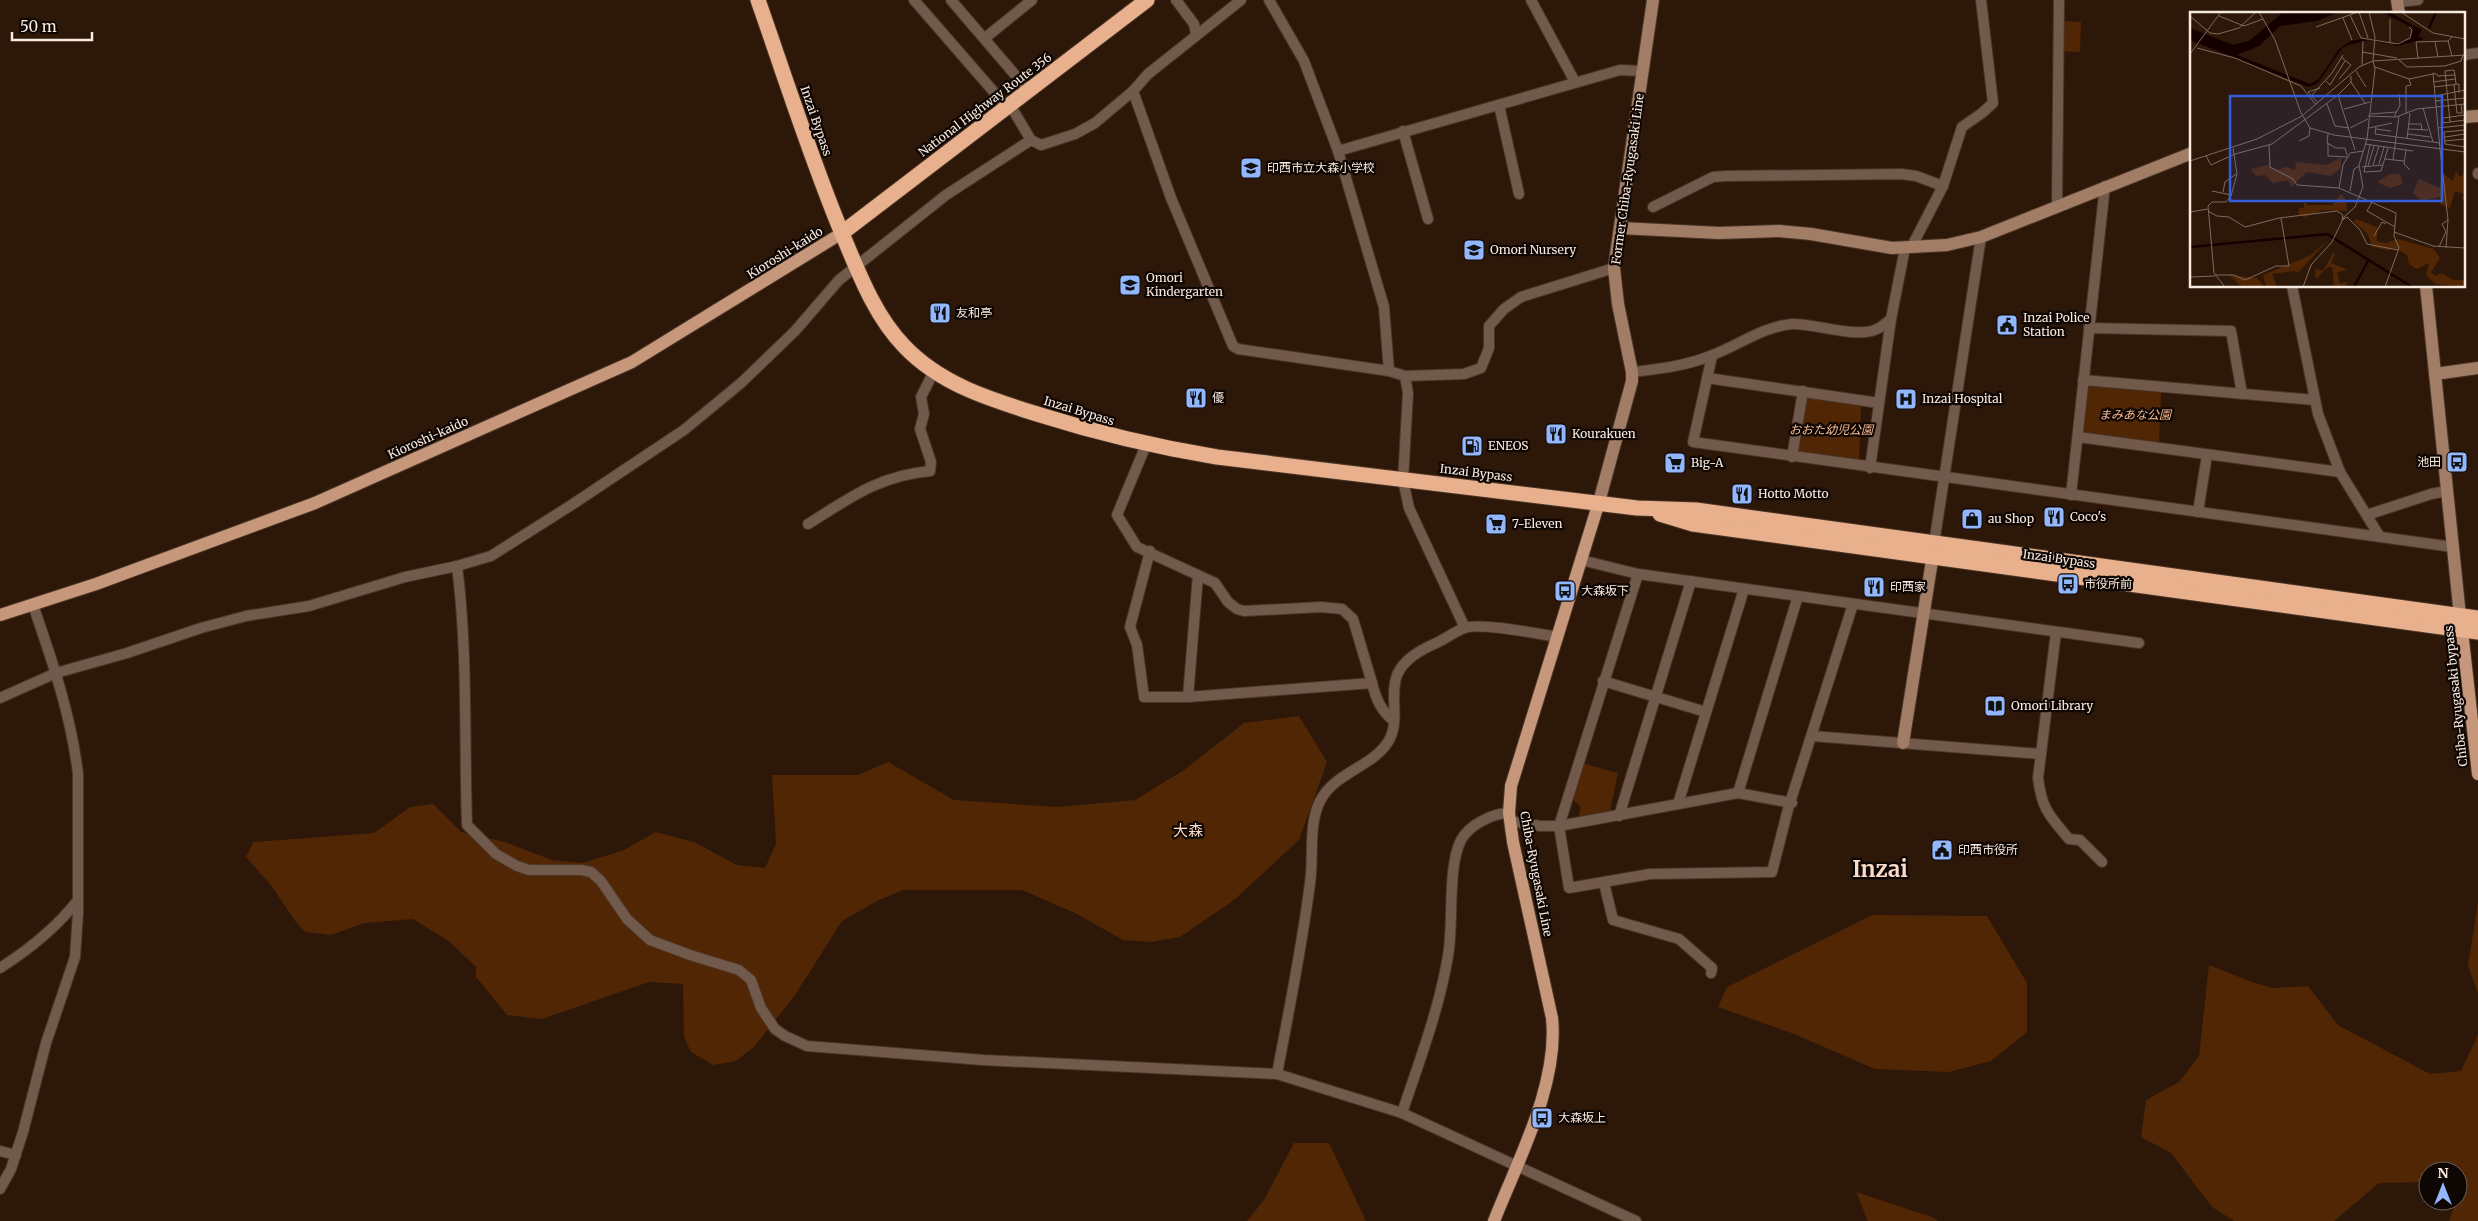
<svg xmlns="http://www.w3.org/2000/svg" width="2478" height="1221" viewBox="0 0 2478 1221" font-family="Merriweather,'Noto Sans JP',serif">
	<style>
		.green { fill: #502605 }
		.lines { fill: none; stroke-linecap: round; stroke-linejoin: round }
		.street-casing { stroke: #4a3526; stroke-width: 12 }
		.secondary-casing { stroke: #4a3526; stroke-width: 14 }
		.primary-casing { stroke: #4a3526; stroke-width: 14 }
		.highway-casing { stroke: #4a3526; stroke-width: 17 }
		.street { stroke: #715a4c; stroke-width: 10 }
		.secondary { stroke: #a17d66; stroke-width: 12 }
		.primary { stroke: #c6977a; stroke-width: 12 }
		.highway { stroke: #e8b08d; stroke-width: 15 }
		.labels { text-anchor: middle; stroke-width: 4.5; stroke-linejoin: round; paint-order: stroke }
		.street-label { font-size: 12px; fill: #f9eae0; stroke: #0e0602 }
		.poi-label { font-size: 12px; fill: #f9eae0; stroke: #0e0602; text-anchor: start }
		.park-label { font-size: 12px; font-style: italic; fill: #f9bb94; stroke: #0e0602 }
		.quarter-label { font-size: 15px; fill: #fadbc8; stroke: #0e0602 }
		.town-label { font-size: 22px; font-weight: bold; fill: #fadbc8; stroke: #0e0602 }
		.inset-river { fill: none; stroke: #150000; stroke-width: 2.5 }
		.inset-road { fill: none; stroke: #7f6b5e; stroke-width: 1 }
		.view { fill: #335ed9; fill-opacity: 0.15; stroke: #335ed9; stroke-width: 2.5 }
		.inset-edge { fill: none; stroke: #f9eae0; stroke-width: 2.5 }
	</style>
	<rect width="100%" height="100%" fill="#2d1708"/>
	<!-- green -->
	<g class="green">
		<polygon points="2061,21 2081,22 2080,52 2061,51"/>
		<polygon points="2086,385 2161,392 2159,444 2079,433"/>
		<polygon points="1806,398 1861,406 1859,463 1797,454"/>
		<polygon points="1299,716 1327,762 1299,840 1234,900 1180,937 1151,942 1123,940 1075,913 1022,890 903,890 879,900 842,921 795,995 755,1046 736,1061 713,1065 691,1052 684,1037 683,984 649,982 542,1019 507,1015 476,977 476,967 450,942 413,919 364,923 331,935 305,932 296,922 270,884 246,857 253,842 374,833 410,807 433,804 461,832 505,842 552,860 583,863 624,850 656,832 694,842 737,865 765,868 776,844 772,775 858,775 888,762 954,800 1057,807 1135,800 1184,770 1244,723"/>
		<polygon points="1582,763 1618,773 1610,811 1578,817 1581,807 1572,799"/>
		<polygon points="2478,902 2478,993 2468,966"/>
		<polygon points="1872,915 1987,916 2027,983 2027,1032 1991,1061 1949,1072 1875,1069 1794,1034 1718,1007 1727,987"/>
		<polygon points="2209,965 2252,982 2272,988 2308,986 2338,1025 2430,1074 2461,1071 2478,1035 2478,1221 2449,1221 2456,1201 2458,1201 2461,1182 2458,1182 2458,1171 2428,1171 2428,1182 2379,1183 2334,1221 2234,1221 2212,1207 2171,1153 2141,1137 2146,1100 2179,1082 2199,1056"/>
		<polygon points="1294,1143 1329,1143 1366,1221 1247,1221 1264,1200"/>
		<polygon points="1856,1192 1932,1217 1938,1221 1868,1221"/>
	</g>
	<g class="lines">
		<!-- street casing -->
		<g class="street-casing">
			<g id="street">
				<polyline points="914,0 1007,107"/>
				<polyline points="951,0 1028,90"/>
				<polyline points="1176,0 1194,24 1196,34"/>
				<polyline points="1269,0 1304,61 1338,151 1384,307 1389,371 1405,376 1408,393 1403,480 1409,508 1465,628"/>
				<polyline points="1531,0 1575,82"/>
				<polyline points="2398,2 2418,0"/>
				<polyline points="985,38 1032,0"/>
				<polyline points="2464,55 2478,53"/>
				<polyline points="1133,91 1171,198 1233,346 1238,349 1389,371"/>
				<polyline points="1010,105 1031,140"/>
				<polyline points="1499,105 1519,194"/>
				<polyline points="1403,131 1428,219"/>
				<polyline points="1338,151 1620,70 1643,71"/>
				<polyline points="2478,173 2478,174"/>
				<polyline points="2057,206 2059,0"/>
				<polyline points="1653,207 1713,177 1725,176 1901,174 1916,176 1943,186"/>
				<polyline points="1911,248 1943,186 1962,127 1982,113 1993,103 1981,0"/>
				<polyline points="2292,286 2318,414 2340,472 2380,537"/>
				<polyline points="2089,328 2231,331 2242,394"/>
				<polyline points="1712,356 1693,442 2453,547"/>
				<path d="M1632,372C1659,369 1685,366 1710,356C1738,346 1761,327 1792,324C1815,323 1860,340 1879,328C1883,326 1887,322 1891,319"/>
				<polyline points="1405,376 1464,374 1481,368 1489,348 1489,326 1504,309 1521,297 1614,268"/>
				<polyline points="1707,378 1879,403"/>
				<polyline points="2083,380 2315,400"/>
				<polyline points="2078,437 2340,472"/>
				<polyline points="1146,445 1117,515 1137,547 1215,583 1228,602 1237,609 1244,611 1321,607 1342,609 1353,619 1372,683"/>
				<polyline points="1792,457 1803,391"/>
				<polyline points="1870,468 1891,319 1905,248"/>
				<polyline points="2071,495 2105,186"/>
				<polyline points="2198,512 2207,455"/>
				<polyline points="2367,515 2431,494 2447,491"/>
				<path d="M808,524C850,498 878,476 930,471L931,462L920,429L924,414L921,397L934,371"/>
				<polyline points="1934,544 1981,237"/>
				<path d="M1150,551L1130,627L1137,645L1144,697H1188L1372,683C1376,699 1381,711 1394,721"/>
				<polyline points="1581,560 1638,574 2139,643"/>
				<path d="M457,566C468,652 464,738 467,825L496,854L517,866L529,870H581L591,872L601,881L627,919L650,940L690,955L739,970L751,980L761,1008L775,1029L785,1036L807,1046L983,1060L1277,1074L1402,1113L1636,1221"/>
				<polyline points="1638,574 1559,826 1569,888 1650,874 1772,872 1788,809 1853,604"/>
				<path d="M2056,632L2038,778C2042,810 2049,815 2069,839L2080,840L2102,862"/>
				<polyline points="1603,681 1706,712"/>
				<polyline points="1188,697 1198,575"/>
				<polyline points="0,698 56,673 127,653 201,628 246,616 309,606 405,577 457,566 491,556 573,504 684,430 741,383 795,331 839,280 946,195 1031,140 1041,145 1075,134 1095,123 1133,91 1148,74 1241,0"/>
				<polyline points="1812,736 2041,754"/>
				<polyline points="1738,793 1798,596"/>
				<polyline points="1678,804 1744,589"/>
				<polyline points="1619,816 1691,581"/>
				<polyline points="1510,821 1540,826 1559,826 1738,793 1792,803"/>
				<polyline points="1604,883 1613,920 1679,939 1712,968 1711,973"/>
				<path d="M0,968C30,949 56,928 78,900"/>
				<path d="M1277,1074C1289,1010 1302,947 1310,883C1314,857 1308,825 1320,801C1334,773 1372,767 1388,742C1401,721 1389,696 1397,675C1404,659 1419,651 1434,644C1444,640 1454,632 1464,628C1480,622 1539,634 1558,637"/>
				<path d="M1402,1113C1419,1062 1439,1010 1448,956C1454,923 1447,868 1461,840C1469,825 1493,813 1509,813"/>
				<polyline points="0,1151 16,1155"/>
				<path d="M0,1189L11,1169L23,1132L46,1043L75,957L78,913V774C71,715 52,660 33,605"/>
			</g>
		</g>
		<!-- secondary casing -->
		<g class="secondary-casing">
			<g id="secondary">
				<polyline points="2397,0 2399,14"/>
				<polyline points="2464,117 2478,116"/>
				<polyline points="1620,228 1719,233 1779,231 1811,234 1892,248 1947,245 1981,237 2192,153"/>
				<polyline points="2426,286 2460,616"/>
				<polyline points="2435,374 2478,368"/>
				<polyline points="1599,502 1632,381 1632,372 1618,304 1614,268 1653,0"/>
				<polyline points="1903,743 1934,548"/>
			</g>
		</g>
		<!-- primary casing -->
		<g class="primary-casing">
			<g id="primary">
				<polyline points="0,615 96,584 315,503 632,362 842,233"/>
				<polyline points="2461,622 2478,774"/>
				<path d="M1494,1221C1518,1160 1559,1084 1552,1018L1513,842L1509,813L1511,786L1599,502"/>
			</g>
		</g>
		<!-- highway casing -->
		<g class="highway-casing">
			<g id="highway">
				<path d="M758,0C785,77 810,156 841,231C858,271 874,315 904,346C940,384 989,399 1037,414C1097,433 1156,447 1217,457L1637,508L1696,510L2478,618"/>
				<polyline points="842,233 1147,0"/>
				<polyline points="1660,514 1693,524 2478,632"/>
			</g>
		</g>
		<!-- street -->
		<use href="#street" class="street"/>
		<!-- secondary -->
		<use href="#secondary" class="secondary"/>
		<!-- primary -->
		<use href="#primary" class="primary"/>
		<!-- highway -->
		<use href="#highway" class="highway"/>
	</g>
	<!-- icons -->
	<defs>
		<g id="school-square" transform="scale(1.125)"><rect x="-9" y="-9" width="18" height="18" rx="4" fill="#93b7fd" stroke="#0e0602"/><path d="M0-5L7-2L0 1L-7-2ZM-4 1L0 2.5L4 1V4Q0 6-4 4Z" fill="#111"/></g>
		<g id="restaurant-square" transform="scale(1.125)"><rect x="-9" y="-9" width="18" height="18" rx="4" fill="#93b7fd" stroke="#0e0602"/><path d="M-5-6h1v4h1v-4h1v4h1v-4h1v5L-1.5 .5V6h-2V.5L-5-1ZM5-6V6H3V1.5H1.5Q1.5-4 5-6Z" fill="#111"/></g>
		<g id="civic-square" transform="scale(1.125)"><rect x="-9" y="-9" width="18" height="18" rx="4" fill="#93b7fd" stroke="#0e0602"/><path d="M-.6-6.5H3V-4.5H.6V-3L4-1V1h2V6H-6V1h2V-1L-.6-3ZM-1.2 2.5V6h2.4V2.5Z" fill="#111"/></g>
		<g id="hospital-square" transform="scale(1.125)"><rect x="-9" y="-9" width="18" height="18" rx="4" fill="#93b7fd" stroke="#0e0602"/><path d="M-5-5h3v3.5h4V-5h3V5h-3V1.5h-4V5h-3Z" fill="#111"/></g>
		<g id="fuel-square" transform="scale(1.125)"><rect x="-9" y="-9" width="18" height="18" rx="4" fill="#93b7fd" stroke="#0e0602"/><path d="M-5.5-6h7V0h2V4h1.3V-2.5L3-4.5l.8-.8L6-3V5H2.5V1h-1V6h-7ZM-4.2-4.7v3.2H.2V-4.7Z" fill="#111"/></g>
		<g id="bus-square" transform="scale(1.125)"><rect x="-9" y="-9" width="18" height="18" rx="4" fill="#93b7fd" stroke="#0e0602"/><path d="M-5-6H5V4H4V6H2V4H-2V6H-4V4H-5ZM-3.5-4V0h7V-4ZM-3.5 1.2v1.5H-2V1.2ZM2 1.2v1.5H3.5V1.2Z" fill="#111"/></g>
		<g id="supermarket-square" transform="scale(1.125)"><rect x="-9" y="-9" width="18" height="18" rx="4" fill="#93b7fd" stroke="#0e0602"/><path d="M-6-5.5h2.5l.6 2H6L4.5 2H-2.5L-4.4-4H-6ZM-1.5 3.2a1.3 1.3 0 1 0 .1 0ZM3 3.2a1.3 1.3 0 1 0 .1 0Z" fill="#111"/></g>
		<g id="shop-square" transform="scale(1.125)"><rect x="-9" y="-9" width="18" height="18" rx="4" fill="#93b7fd" stroke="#0e0602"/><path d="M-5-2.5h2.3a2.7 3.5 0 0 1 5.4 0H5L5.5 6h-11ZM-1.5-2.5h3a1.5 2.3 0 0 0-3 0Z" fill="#111"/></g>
		<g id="library-square" transform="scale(1.125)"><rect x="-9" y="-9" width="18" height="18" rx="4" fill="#93b7fd" stroke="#0e0602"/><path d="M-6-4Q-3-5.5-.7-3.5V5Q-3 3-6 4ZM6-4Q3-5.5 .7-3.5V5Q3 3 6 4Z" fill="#111"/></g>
	</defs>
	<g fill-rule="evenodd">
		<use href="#school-square" x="1251" y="168"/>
		<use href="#school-square" x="1474" y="250"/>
		<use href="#school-square" x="1130" y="285"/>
		<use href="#restaurant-square" x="940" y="313"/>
		<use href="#civic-square" x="2007" y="325"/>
		<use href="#restaurant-square" x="1196" y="398"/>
		<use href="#hospital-square" x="1906" y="399"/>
		<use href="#restaurant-square" x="1556" y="434"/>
		<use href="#fuel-square" x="1472" y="446"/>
		<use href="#bus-square" x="2457" y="462"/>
		<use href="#supermarket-square" x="1675" y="463"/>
		<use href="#restaurant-square" x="1742" y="494"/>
		<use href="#restaurant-square" x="2054" y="517"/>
		<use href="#shop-square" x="1972" y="519"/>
		<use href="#supermarket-square" x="1496" y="524"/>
		<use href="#bus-square" x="2068" y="584"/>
		<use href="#restaurant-square" x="1874" y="587"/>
		<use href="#bus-square" x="1565" y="591"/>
		<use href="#library-square" x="1995" y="706"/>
		<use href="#civic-square" x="1942" y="850"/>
		<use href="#bus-square" x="1542" y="1118"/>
	</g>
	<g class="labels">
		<!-- street labels -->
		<g class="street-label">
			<text transform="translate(985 105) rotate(-37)" y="4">National Highway Route 356</text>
			<text transform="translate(816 121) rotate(71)" y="4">Inzai Bypass</text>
			<text transform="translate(1628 179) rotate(-82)" y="4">Former Chiba-Ryugasaki Line</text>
			<text transform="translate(785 253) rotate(-32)" y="4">Kioroshi-kaido</text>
			<text transform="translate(1079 411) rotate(17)" y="4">Inzai Bypass</text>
			<text transform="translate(428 438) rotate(-24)" y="4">Kioroshi-kaido</text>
			<text transform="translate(1476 473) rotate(7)" y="4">Inzai Bypass</text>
			<text transform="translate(2059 559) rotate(8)" y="4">Inzai Bypass</text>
			<text transform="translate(2456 696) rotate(-96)" y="4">Chiba-Ryugasaki bypass</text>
			<text transform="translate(1536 874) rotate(79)" y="4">Chiba-Ryugasaki Line</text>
		</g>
		<!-- poi labels -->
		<g class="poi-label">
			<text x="1267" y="172">印西市立大森小学校</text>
			<text x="1490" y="254">Omori Nursery</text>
			<text x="1146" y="282">Omori<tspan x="1146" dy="14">Kindergarten</tspan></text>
			<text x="956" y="317">友和亭</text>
			<text x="2023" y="322">Inzai Police<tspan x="2023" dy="14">Station</tspan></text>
			<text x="1212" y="402">優</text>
			<text x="1922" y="403">Inzai Hospital</text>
			<text x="1572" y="438">Kourakuen</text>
			<text x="1488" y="450">ENEOS</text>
			<text x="2441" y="466" text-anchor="end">池田</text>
			<text x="1691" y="467">Big-A</text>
			<text x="1758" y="498">Hotto Motto</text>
			<text x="2070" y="521">Coco's</text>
			<text x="1988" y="523">au Shop</text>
			<text x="1512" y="528">7-Eleven</text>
			<text x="2084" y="588">市役所前</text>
			<text x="1890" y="591">印西家</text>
			<text x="1581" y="595">大森坂下</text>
			<text x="2011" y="710">Omori Library</text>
			<text x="1958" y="854">印西市役所</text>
			<text x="1558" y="1122">大森坂上</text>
		</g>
		<!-- park labels -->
		<g class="park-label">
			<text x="2135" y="419">まみあな公園</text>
			<text x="1831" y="434">おおた幼児公園</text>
		</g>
		<!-- quarter labels -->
		<g class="quarter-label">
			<text x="1188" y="836">大森</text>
		</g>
		<!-- town labels -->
		<g class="town-label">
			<text x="1880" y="877">Inzai</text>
		</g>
	</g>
	<!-- overview -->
	<g transform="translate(2190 12)">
		<rect width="275" height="275" fill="#2d1708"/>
		<path d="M151,145V156L141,164L117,160L101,175L98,168L83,171L75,163L66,164L61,157L77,153L87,158L96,155L105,158L106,150L137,153ZM266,159L269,165L275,161V188L272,187L274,182L265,179L260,196L250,192V185L232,189L223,181L229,167L250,176L252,161L263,169ZM200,162H210L213,172L200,176L187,170ZM151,182L156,188L157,199L133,198L115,205L108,202L109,196H114V190L118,193H142ZM166,207L187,215V229L196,231L208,227L244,237L250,246L241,260L245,264L252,261L263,268H275V275L245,272L236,263L239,251L227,257L219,252L217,243L205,236L198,238L182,235L178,222L164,210ZM138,228L108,261L104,259L82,262L87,275H76L73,263L121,243ZM143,241L145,242L141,251L158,258L147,260L150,272L158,269L154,275H140L144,272L142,255H138L126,267L125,257L133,259ZM39,263L67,266L75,275H52Z" fill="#502605"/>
		<path d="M149,0L127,9L90,14L69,34L47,43L120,72L129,67L149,37L161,29L171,27H185L202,33L220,27L223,16L192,0H199L232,18L228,24L234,27L207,34L179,28L159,33L152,36L128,71L119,75L0,28V16L43,33L59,29L92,1Z" fill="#150000"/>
		<path class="inset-river" d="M239,16L246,0M0,235L137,222L222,275M164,275L178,249"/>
		<path class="inset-road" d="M69,0L85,28L111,101L120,116L144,123L275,140M169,0L178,26M211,0L243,21L275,27M160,3L171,26L208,32L220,26L222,18L219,15M0,4L20,21L28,22L49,16L66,0M29,4L54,14L73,7M153,6L162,28M200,7V31M126,15L168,0M258,29L262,44M226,30L258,29L262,25M226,30L228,46M245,30L248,45M7,36L45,46L111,74L126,93M172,40L207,46M0,42L31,0M209,48L217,55L255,54L271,49L273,43M172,53L173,29M185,55L219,67L243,62M166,59L176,75M248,63L243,61L250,137M247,64L265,63L266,72M149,67L161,53L151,45M136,69L140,73L155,49M161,70L175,91M243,70L265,67M264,73L267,101H272L271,92M244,75L269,72V81M148,83L165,138M121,84L142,61L153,43M245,84L275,78M245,89L275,86M128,91L118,80L130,76M137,92L145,114L159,116M233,96L243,130M154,97L180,90M252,99L253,111L275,108M181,102L206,100M216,102V74L221,73L219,67M112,104L169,55L183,49L185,25L179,0M178,104L206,105L227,97L275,92M204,105L210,93L209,82M253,106L275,103M260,110L255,59L264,58L265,63M218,112H231L232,118M186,115L185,122L250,131M160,116L178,107M179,116L202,111M248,116L275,113M186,117L201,119M218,117L238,118M275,118L254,120L255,132L275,135M138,122L137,131L146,136H155L157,143M218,122L240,125M255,125L275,122M177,127L185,57L183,49L275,43M217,127L220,101M109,129L119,124L120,116M255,129L275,127M138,131V144L158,145M175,132L223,139M79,133L80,155L103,167L107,173L149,176L206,201L204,224L209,236L195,275M180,133L174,160L191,159L198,136M250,137L258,208L256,236M216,138L214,152L220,158M16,144L21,153L45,142L82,132L148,83L161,70V64M195,147L214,149M203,148L209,104M0,149L67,127L112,104M189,152L194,135M183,153L189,134M178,154L184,134M172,155L193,153M149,176L153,153L160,141L173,139M22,179L41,183M160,179L164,157L169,154M33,180L35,170L46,162M182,190L177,199L205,215M18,199L27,204L39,205L55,215L89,206L147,199L153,203L152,208L157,205L170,218L177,232L208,238M0,200L18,197M204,220L243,234L275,236M184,224L192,210L196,212M249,235L256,220L252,212L258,208M25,263H44L55,268L86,254H99L91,206M0,265L25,264M35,275L24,261L18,194L22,190H36L41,184L47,162L43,136M113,275L121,253L142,230L154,205L165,195L173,175L169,153L177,127"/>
		<path class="view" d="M40,84H252V189H40Z"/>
		<rect width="275" height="275" class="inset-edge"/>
	</g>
	<!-- north arrow -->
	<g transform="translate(2443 1186)"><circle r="24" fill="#0e0602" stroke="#6c615b"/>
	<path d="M0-4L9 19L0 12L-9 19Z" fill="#93b7fd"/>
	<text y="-8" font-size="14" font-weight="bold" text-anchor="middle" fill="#f9eae0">N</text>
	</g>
	<!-- scale -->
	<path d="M12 32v8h80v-8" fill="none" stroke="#f9eae0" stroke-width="2.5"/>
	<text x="20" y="32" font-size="15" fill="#f9eae0" stroke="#0e0602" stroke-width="4" paint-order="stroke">50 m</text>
</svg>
